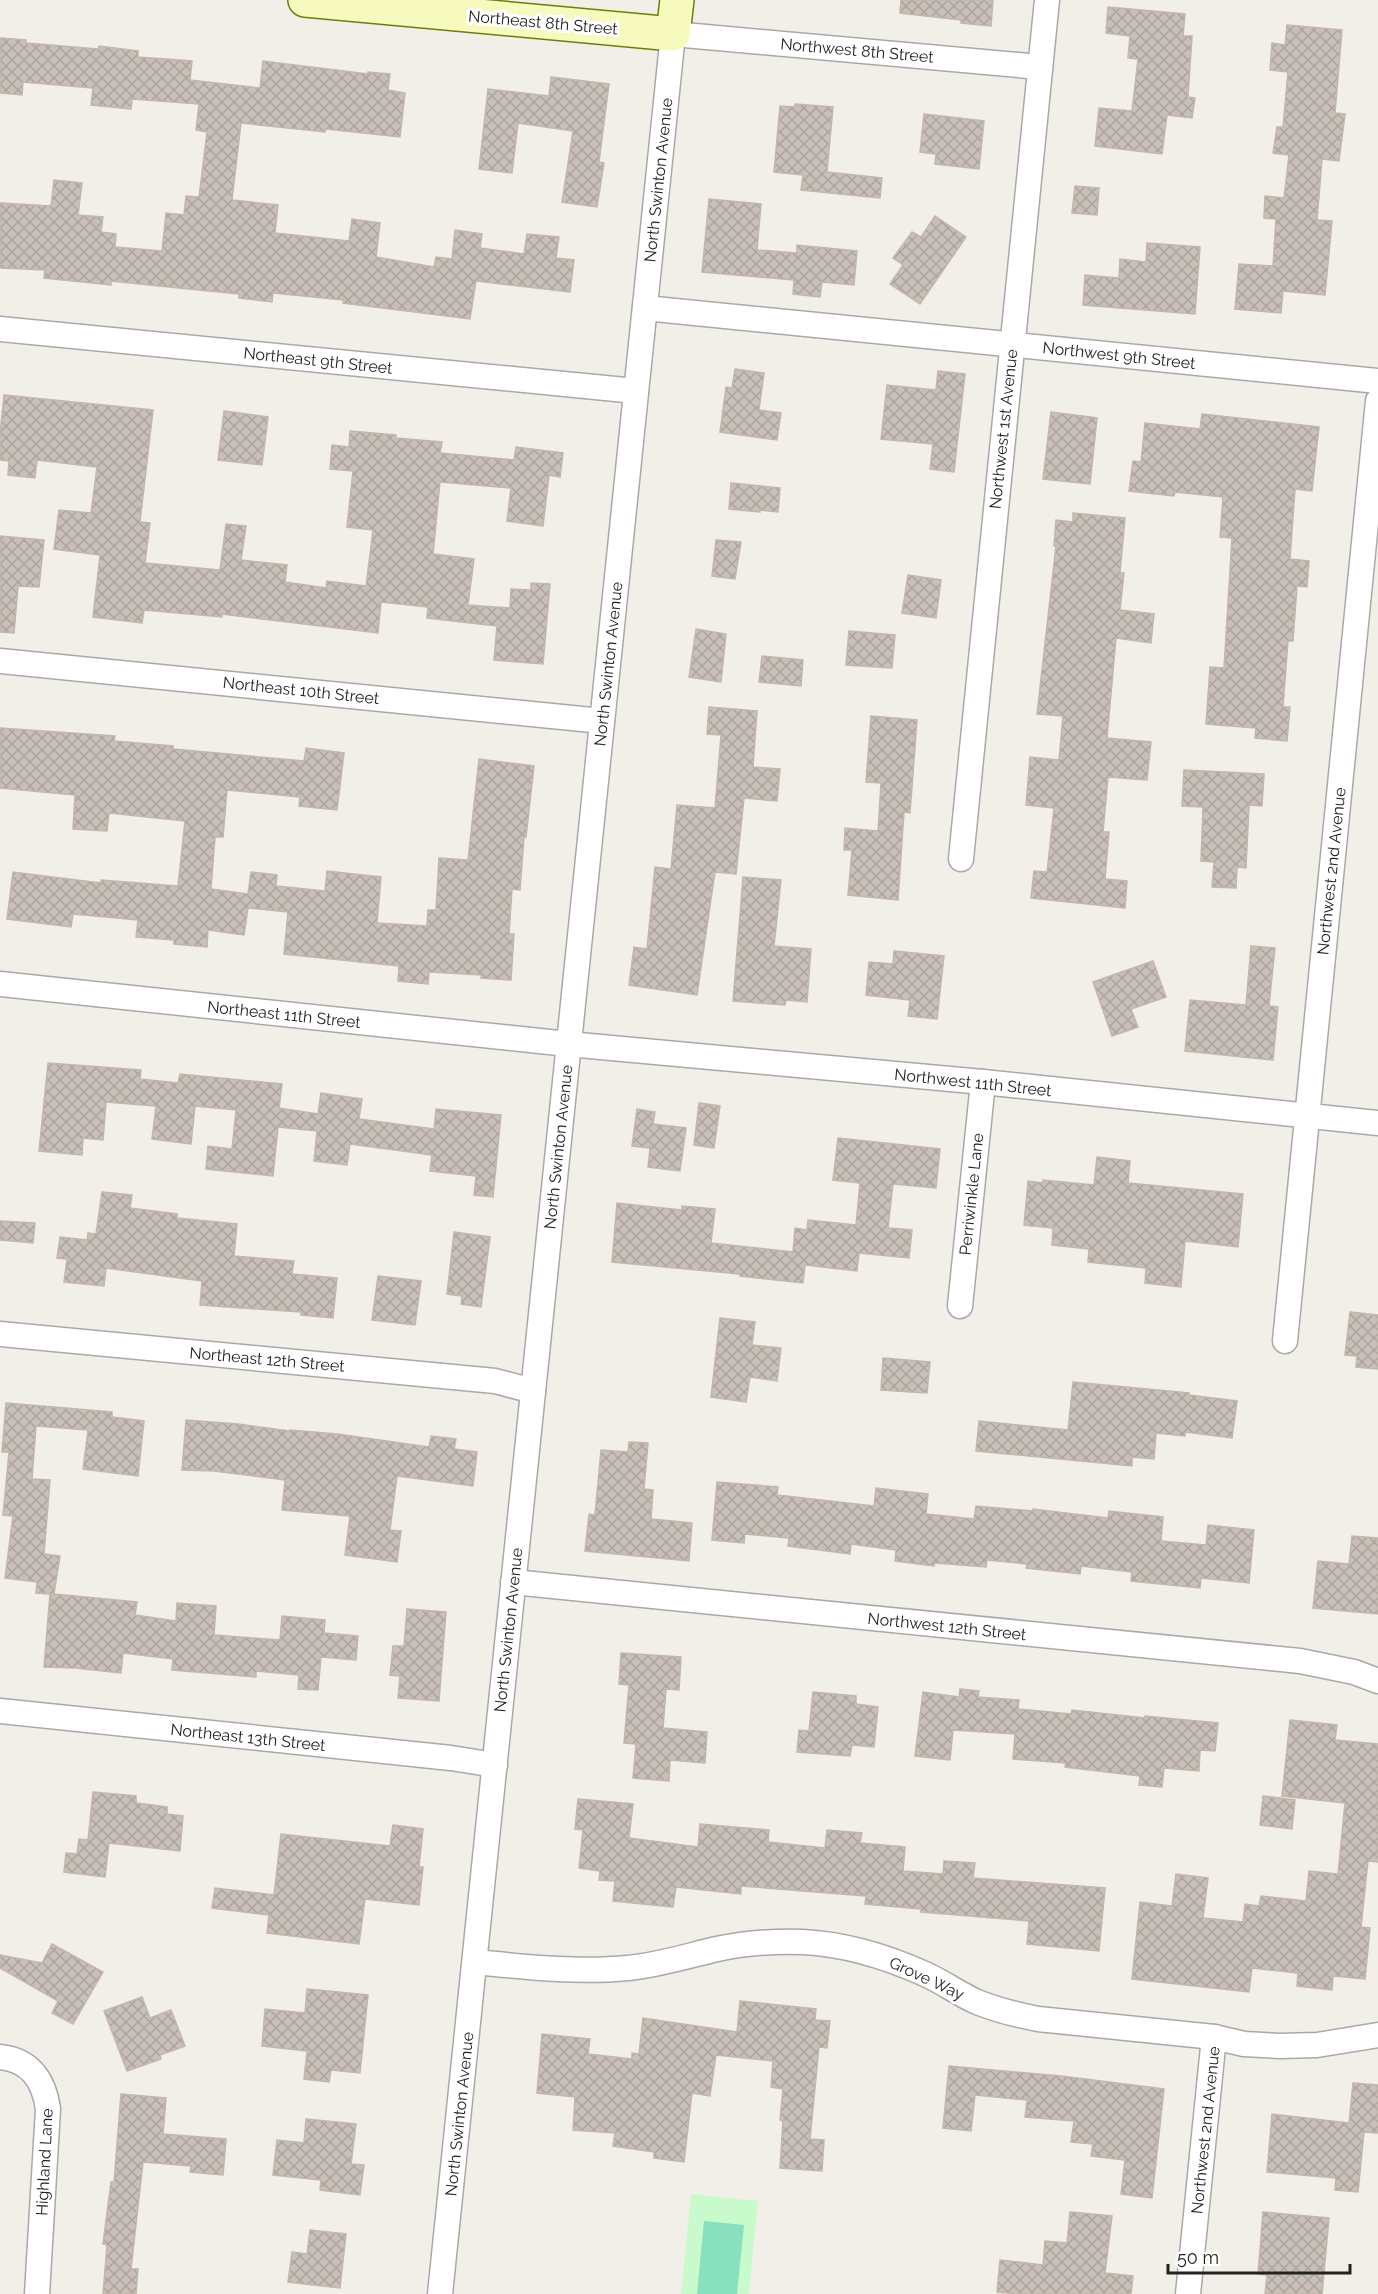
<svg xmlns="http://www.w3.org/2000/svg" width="1378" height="2294" viewBox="0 0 1378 2294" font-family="Raleway,sans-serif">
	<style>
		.park { fill: #c8facc }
		.pitch { fill: #88e0be }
		.building { fill: url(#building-cross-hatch); stroke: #c4b6ab; stroke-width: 1.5 }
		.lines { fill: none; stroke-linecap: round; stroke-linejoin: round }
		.street-casing { stroke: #a9a9a9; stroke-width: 27 }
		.secondary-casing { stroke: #707d05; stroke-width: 36 }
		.street { stroke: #fff; stroke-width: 24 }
		.secondary { stroke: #f7fabf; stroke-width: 33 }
		.labels { text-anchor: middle; stroke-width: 6; stroke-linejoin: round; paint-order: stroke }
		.street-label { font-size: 16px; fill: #222; stroke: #fff }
	</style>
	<defs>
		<pattern id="building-cross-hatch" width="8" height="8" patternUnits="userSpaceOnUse" patternTransform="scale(1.5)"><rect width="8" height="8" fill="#c7bfb8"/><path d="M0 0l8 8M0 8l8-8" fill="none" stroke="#aba49e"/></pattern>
	</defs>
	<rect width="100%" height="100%" fill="#f2efe9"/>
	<!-- park -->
	<polygon class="park" points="691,2194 758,2201 749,2294 681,2294"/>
	<!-- pitch -->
	<polygon class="pitch" points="704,2221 744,2225 737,2294 697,2294"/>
	<!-- building -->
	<g class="building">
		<polygon points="901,0 993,0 991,26 961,23 961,20 900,13"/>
		<polygon points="1108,7 1185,14 1183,36 1192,36 1188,97 1195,98 1192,118 1167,115 1162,154 1095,146 1099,108 1132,111 1138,59 1128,58 1130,36 1106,33"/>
		<polygon points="1287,25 1342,30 1335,113 1345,114 1339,161 1322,159 1317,220 1332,221 1325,295 1283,291 1281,313 1235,309 1239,264 1273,266 1276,219 1264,218 1265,196 1284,198 1289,155 1273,153 1277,127 1283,127 1288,72 1270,70 1272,43 1285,45"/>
		<polygon points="0,38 26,40 26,43 98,49 99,46 138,51 138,57 192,61 190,80 260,88 263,61 368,74 368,72 390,74 388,90 405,93 400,137 326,129 325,132 241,123 232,200 278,205 275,233 349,241 352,219 380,223 376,257 434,267 436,257 452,259 455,230 482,234 480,248 524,254 527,234 559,237 556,258 574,260 570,292 476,281 470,319 343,303 344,300 273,293 272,302 239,298 239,294 159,286 111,281 111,285 44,278 45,270 0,268 0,203 51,206 54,180 82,183 78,215 103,217 101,232 116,234 115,247 162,251 166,213 184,215 186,196 199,197 207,132 196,130 199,104 132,99 131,109 91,105 93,88 23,82 22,95 0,93"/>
		<polygon points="551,77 609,84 599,162 604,163 597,207 562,202 573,131 518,123 512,173 479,169 488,89 549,96"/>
		<polygon points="795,104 833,107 827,172 882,178 880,198 801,190 803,175 774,172 780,106 795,107"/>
		<polygon points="924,114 984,121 979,169 935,164 936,154 920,152"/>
		<polygon points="1075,186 1099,188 1097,215 1072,213"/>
		<polygon points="709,199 761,204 757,250 797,253 797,245 857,251 854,285 822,282 820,297 793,294 794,280 702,272"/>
		<polygon points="935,216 966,237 920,304 890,284 903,265 893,258 912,232 921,237"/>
		<polygon points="1147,243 1200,247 1195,314 1083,305 1085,275 1119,278 1120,259 1146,262"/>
		<polygon points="735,369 764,373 759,410 781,413 777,440 720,432 726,387 732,388"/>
		<polygon points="938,371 965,374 954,472 930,469 933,444 881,439 887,385 936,390"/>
		<polygon points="4,395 153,410 140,522 150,523 145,563 220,570 226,524 246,526 241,560 287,565 285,582 326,588 327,581 366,586 373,530 347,527 353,471 330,469 332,445 349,447 350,431 396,435 396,438 442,442 440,453 514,460 516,447 563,453 560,477 549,475 543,526 507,521 511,488 440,482 433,554 474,559 468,605 510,608 511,589 531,590 531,583 550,584 543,664 494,660 497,626 427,618 428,607 381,602 378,633 222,614 222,617 144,610 142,623 93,617 100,555 54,549 59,510 91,513 97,467 37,460 35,478 8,475 9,461 0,460 0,434"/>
		<polygon points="224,411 268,417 262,465 218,460"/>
		<polygon points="1051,412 1097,418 1090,484 1043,479"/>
		<polygon points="1202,414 1319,427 1312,491 1295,489 1290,559 1309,561 1307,587 1297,586 1293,641 1288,641 1283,707 1290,707 1287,741 1255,738 1256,728 1206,724 1210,667 1224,668 1232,538 1220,537 1223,497 1175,492 1174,496 1129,491 1133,461 1141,462 1145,423 1200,429"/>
		<polygon points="731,483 780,488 778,512 760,510 760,512 729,509"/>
		<polygon points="1073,513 1125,518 1120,573 1124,573 1120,610 1154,614 1151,643 1116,638 1107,738 1151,742 1147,780 1108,777 1103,832 1109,832 1105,879 1127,881 1125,908 1031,898 1034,871 1047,872 1054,808 1026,805 1030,757 1059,760 1063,716 1037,714 1056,546 1054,546 1056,520 1073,522"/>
		<polygon points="0,536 44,540 39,587 18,586 14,633 0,632"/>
		<polygon points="716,540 741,542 735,579 712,576"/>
		<polygon points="908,575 941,580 936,618 902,613"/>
		<polygon points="696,629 726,634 721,682 689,677"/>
		<polygon points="849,631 895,635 892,668 846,665"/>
		<polygon points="762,656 803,660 801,686 759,682"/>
		<polygon points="709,707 757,711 753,767 780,769 777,801 744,798 736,874 715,872 697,995 629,985 634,947 647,949 655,867 671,869 677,805 715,808 721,735 707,734"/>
		<polygon points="871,716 917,720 910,813 904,812 898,900 848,895 852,850 844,850 845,828 878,831 881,783 866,782"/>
		<polygon points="0,728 115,736 114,741 173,746 173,749 304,761 306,748 344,753 337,810 299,806 300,797 227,790 223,837 215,837 211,889 248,894 251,872 277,875 276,886 325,891 327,871 381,877 377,923 427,926 428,910 436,910 439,858 468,860 479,759 534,766 526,837 524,837 520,890 512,889 509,934 514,934 511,980 481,978 482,975 429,972 428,984 398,981 399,966 284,954 288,912 248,908 244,935 208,930 207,947 174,944 174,940 136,937 138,920 73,914 71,927 7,919 13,872 101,883 101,880 178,886 185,821 109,813 107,831 73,829 75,795 0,788"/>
		<polygon points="1184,770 1264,774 1262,806 1249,805 1246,868 1237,867 1236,888 1212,887 1214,862 1201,861 1203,807 1182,806"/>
		<polygon points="743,877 781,880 774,946 811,949 807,1002 786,1000 785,1005 733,1001"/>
		<polygon points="1251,946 1275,948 1269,1006 1278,1007 1273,1060 1185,1051 1190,1000 1246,1005"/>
		<polygon points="894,951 944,956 937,1019 908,1016 910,1000 866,995 869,962 893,964"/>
		<polygon points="1153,961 1166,997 1131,1009 1138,1027 1112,1036 1093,982"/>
		<polygon points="48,1063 141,1070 140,1079 178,1083 180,1074 282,1084 279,1108 318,1114 321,1093 362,1099 359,1119 434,1129 436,1109 501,1115 493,1197 474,1195 476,1176 430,1171 432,1155 350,1144 347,1165 314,1161 317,1131 278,1127 273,1176 206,1169 208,1146 232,1149 236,1110 195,1106 191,1144 152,1139 156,1106 106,1102 103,1140 83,1138 82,1155 39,1151"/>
		<polygon points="699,1103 720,1106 714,1148 694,1145"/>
		<polygon points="637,1109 655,1112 653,1124 686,1128 680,1171 648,1167 650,1148 632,1146"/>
		<polygon points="838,1138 940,1149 936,1188 893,1184 888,1228 912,1230 909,1258 859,1253 857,1271 805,1265 803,1283 740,1276 740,1274 612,1262 617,1203 682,1210 682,1206 715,1209 711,1243 793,1252 795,1228 807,1230 808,1220 856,1225 860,1183 833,1180"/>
		<polygon points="1097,1157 1130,1161 1128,1183 1243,1194 1238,1247 1185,1241 1181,1287 1145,1283 1146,1268 1088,1262 1089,1249 1052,1245 1053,1228 1024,1225 1028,1181 1043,1183 1043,1180 1094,1185"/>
		<polygon points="102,1192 132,1195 130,1208 177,1214 177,1218 237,1224 234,1256 294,1261 292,1274 337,1278 333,1318 301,1315 301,1312 200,1305 202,1281 106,1268 104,1286 64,1282 67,1259 57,1258 60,1237 87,1240 88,1233 96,1234"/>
		<polygon points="0,1221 35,1223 33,1243 0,1240"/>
		<polygon points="454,1232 490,1237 481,1307 461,1304 462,1296 447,1294"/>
		<polygon points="378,1276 421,1281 415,1325 372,1320"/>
		<polygon points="1350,1312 1378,1315 1378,1369 1356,1367 1357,1356 1345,1355"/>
		<polygon points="720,1318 755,1322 752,1345 781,1348 777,1381 750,1377 746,1402 711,1397"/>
		<polygon points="883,1358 930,1362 927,1393 881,1390"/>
		<polygon points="1073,1382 1189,1393 1189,1395 1237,1401 1232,1438 1185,1432 1185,1436 1156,1433 1154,1459 1132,1457 1132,1466 976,1451 979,1421 1068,1430"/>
		<polygon points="6,1403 112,1412 112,1417 144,1421 138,1476 83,1469 88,1430 36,1426 32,1479 50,1480 44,1554 60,1556 54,1594 137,1602 135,1615 176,1621 177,1603 216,1606 214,1635 280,1640 282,1616 325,1620 324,1633 358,1636 356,1660 321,1657 318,1690 298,1689 299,1675 256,1671 256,1677 172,1670 173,1659 123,1653 121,1673 75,1668 44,1667 50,1594 36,1593 37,1582 5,1578 13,1516 3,1515 9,1452 2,1452"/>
		<polygon points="186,1420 238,1424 290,1431 290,1430 337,1434 429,1447 431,1436 456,1439 454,1449 477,1452 473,1486 397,1476 390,1530 401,1531 397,1562 345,1555 350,1516 282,1510 285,1480 214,1471 182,1470"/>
		<polygon points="629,1442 648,1443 644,1489 653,1490 651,1519 692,1523 689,1561 585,1551 589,1514 595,1515 601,1450 628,1452"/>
		<polygon points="717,1482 778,1487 777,1495 874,1506 876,1488 928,1494 926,1514 974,1519 976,1506 1033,1511 1033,1509 1108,1518 1109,1511 1163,1517 1161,1541 1206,1545 1208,1525 1254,1530 1249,1583 1201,1578 1200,1588 1131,1581 1132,1572 1081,1566 1080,1574 1026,1568 1027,1564 987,1560 986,1567 935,1563 934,1566 895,1561 896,1550 851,1544 850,1554 788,1546 789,1538 745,1534 744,1543 712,1540"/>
		<polygon points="1352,1536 1378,1538 1378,1614 1313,1608 1318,1561 1349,1564"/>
		<polygon points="407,1609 446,1612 439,1701 398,1698 400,1676 390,1675 393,1646 404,1646"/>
		<polygon points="621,1653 681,1657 679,1690 666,1689 663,1728 707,1732 705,1763 670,1760 669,1781 633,1778 636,1744 624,1743 629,1685 619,1684"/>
		<polygon points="960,1689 979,1691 978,1697 1019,1700 1018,1709 1071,1714 1072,1710 1145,1718 1145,1716 1218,1723 1215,1751 1200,1750 1199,1771 1164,1768 1162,1787 1139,1785 1140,1776 1065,1767 1066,1763 1013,1759 1015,1734 953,1730 950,1760 915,1756 923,1692 959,1697"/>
		<polygon points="813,1692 856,1696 856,1704 878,1707 874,1747 852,1745 850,1756 797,1752 799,1730 809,1731"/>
		<polygon points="1290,1720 1337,1725 1335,1740 1378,1744 1378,1862 1368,1861 1361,1927 1370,1928 1365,1979 1333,1976 1332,1990 1297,1986 1298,1973 1252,1968 1249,1992 1132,1979 1140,1902 1172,1906 1176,1874 1208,1878 1203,1918 1243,1922 1245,1904 1259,1906 1261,1896 1306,1901 1309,1871 1338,1874 1345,1803 1282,1796"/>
		<polygon points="93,1792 136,1796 136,1803 167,1807 167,1814 183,1816 180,1851 109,1843 105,1877 64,1872 66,1853 77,1854 79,1839 88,1840"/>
		<polygon points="1263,1796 1295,1800 1292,1829 1260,1825"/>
		<polygon points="578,1799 633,1804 629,1838 698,1847 700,1824 769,1830 768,1842 825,1848 827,1830 862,1833 860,1843 905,1847 903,1871 943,1874 944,1861 975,1863 973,1878 1105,1888 1099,1951 1027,1944 1029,1921 921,1912 921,1909 865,1904 866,1896 741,1886 741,1894 676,1887 673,1907 613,1901 615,1881 599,1880 600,1871 579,1868 583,1830 575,1829"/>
		<polygon points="393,1825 423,1829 419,1867 423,1867 419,1905 365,1899 359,1944 267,1933 269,1915 212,1908 215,1888 274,1895 281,1834 390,1846"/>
		<polygon points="52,1944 103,1972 73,2024 52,2013 58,2001 0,1968 0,1955 42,1963"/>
		<polygon points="307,1989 368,1995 360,2073 331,2070 329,2082 304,2079 307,2051 262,2046 265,2009 305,2013"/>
		<polygon points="142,1997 150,2018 171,2010 185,2046 160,2055 161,2059 127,2071 104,2011"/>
		<polygon points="740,2001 816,2009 815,2020 830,2021 827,2048 819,2047 810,2139 824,2140 822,2171 780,2168 783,2121 780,2120 783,2089 771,2087 773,2061 716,2055 710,2096 692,2093 684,2162 654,2158 654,2152 613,2146 615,2133 573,2130 575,2097 537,2093 542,2034 590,2039 588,2054 632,2059 632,2053 639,2054 643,2018 737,2032"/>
		<polygon points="949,2066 1061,2076 1164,2089 1152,2198 1121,2194 1125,2160 1091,2156 1093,2144 1071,2142 1074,2121 1025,2117 1027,2100 975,2095 971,2131 943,2128"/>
		<polygon points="1353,2083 1378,2085 1378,2133 1364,2132 1358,2192 1335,2190 1336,2178 1267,2172 1272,2114 1349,2123"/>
		<polygon points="121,2094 166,2098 163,2134 226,2139 223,2175 190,2172 191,2166 143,2162 131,2269 138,2269 136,2294 103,2294 107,2245 103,2244 111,2182 114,2182"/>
		<polygon points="306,2119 356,2124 351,2164 364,2165 360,2195 320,2190 321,2180 273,2175 277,2140 304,2143"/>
		<polygon points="1070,2212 1112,2216 1105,2273 1133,2276 1131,2294 1017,2294 997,2292 1000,2260 1043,2265 1045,2241 1067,2243"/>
		<polygon points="1263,2212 1329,2218 1322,2294 1265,2294 1267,2275 1258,2274"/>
		<polygon points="310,2230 346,2234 340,2288 288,2282 292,2252 307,2254"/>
	</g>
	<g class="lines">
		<!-- street casing -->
		<g class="street-casing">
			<g id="street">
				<polyline points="645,308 1378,381"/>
				<polyline points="0,329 636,391"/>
				<polyline points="0,661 602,721"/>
				<polyline points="961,859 1047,0"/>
				<polyline points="0,984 568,1044 983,1082 1378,1123"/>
				<polyline points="960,1306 983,1082"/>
				<polyline points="0,1334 495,1381 533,1391"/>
				<polyline points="1285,1341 1378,401"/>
				<polyline points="513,1582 1300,1661 1354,1672 1378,1681"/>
				<polyline points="0,1711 451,1758 495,1765"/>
				<path d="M475,1962C526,1967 577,1973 628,1968C659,1965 687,1956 717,1949C745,1943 774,1941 803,1942C845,1944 887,1957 925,1974C943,1982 959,1994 977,2002C997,2010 1017,2015 1038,2019L1214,2037L1244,2044L1280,2046L1317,2045L1378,2035"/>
				<path d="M0,2057C30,2060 44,2080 48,2109L37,2294"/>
				<polyline points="440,2294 673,34 1040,67"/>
				<polyline points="1188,2294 1214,2037"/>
			</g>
		</g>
		<!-- secondary casing -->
		<g class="secondary-casing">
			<polyline id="secondary" points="305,0 673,34 677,0"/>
		</g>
		<!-- street -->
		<use href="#street" class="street"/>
		<!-- secondary -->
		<use href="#secondary" class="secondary"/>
	</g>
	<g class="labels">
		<!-- street labels -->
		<g class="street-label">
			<text transform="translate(543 22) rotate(5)" y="6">Northeast 8th Street</text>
			<text transform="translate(857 50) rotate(5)" y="6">Northwest 8th Street</text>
			<text transform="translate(658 180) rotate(-84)" y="6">North Swinton Avenue</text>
			<text transform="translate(1119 355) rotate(6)" y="6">Northwest 9th Street</text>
			<text transform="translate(318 360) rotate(6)" y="6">Northeast 9th Street</text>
			<text transform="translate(1003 429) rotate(-84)" y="6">Northwest 1st Avenue</text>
			<text transform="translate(608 664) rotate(-84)" y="6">North Swinton Avenue</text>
			<text transform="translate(301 690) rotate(6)" y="6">Northeast 10th Street</text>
			<text transform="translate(1331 871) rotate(-84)" y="6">Northwest 2nd Avenue</text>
			<text transform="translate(284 1014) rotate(6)" y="6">Northeast 11th Street</text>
			<text transform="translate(973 1082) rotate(6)" y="6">Northwest 11th Street</text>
			<text transform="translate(558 1147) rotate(-84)" y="6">North Swinton Avenue</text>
			<text transform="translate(971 1194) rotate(-84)" y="6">Perriwinkle Lane</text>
			<text transform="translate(267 1359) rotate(5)" y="6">Northeast 12th Street</text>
			<text transform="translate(947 1626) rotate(6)" y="6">Northwest 12th Street</text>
			<text transform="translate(508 1630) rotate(-84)" y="6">North Swinton Avenue</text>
			<text transform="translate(248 1737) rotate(6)" y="6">Northeast 13th Street</text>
			<text transform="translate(927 1978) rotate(25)" y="6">Grove Way</text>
			<text transform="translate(459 2114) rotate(-84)" y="6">North Swinton Avenue</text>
			<text transform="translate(1205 2130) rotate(-84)" y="6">Northwest 2nd Avenue</text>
			<text transform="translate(44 2162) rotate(-87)" y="6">Highland Lane</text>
		</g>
	</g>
	<!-- scale -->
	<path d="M1168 2264v9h182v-9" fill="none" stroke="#222222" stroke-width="3"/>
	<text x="1177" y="2264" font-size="18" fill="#222222" stroke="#ffffff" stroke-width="4.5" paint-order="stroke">50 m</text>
</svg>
